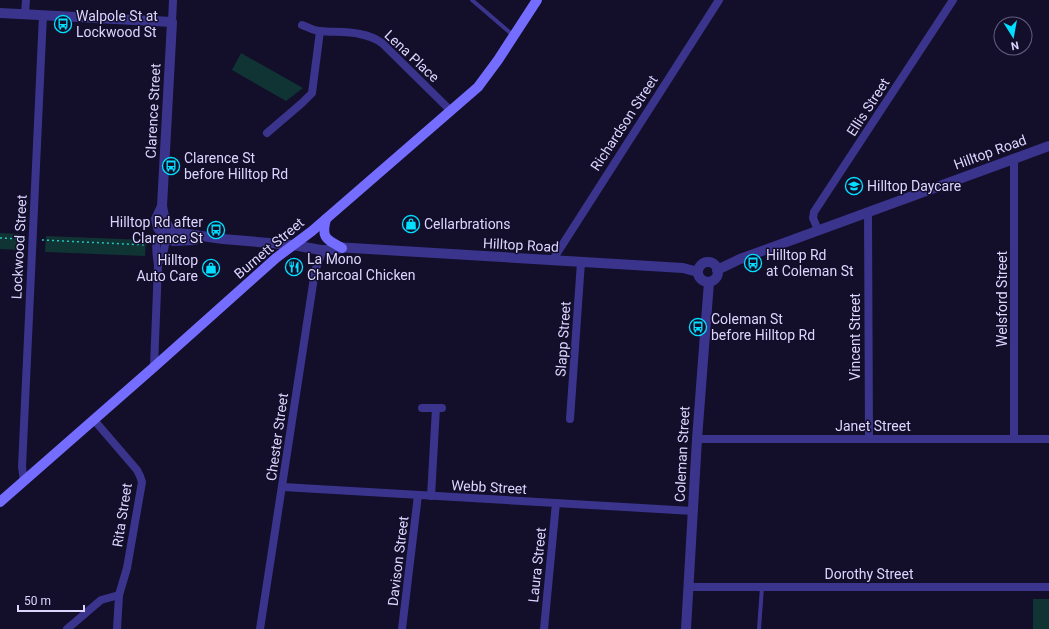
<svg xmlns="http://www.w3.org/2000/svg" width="1049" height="629" viewBox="0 0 1049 629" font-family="Roboto,sans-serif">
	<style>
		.green { fill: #103434 }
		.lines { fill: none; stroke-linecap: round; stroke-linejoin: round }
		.path { stroke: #24c5c0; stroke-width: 1.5; stroke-dasharray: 2 3; stroke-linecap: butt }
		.service { stroke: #3a348d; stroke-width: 4 }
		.minor { stroke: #3a348d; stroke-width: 8 }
		.tertiary { stroke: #3a348d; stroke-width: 10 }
		.secondary { stroke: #756dff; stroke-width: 10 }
		.labels { text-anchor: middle; stroke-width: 3; stroke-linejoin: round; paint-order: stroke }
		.poi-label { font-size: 14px; fill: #dcd6ff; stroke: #130e2a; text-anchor: start }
		.street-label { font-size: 14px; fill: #dcd6ff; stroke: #130e2a }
	</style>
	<rect width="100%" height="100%" fill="#130e2a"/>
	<!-- green -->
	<g class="green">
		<polygon points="241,53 303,88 286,101 232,70"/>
		<polygon points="0,233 20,234 19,250 0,249"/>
		<polygon points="46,236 146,240 145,256 45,252"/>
		<rect x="1033" y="599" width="16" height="30"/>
	</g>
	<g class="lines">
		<!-- path -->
		<g class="path">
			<polyline points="0,238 24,239"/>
			<polyline points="42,240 147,245"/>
		</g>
		<!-- service -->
		<g class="service">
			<polyline points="472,0 514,36"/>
			<polyline points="759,629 762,587"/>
		</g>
		<!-- minor -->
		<g class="minor">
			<polyline points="25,14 26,0"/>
			<polyline points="172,22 173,0"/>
			<path d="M302,25C308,27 314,31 320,31C341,33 364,30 382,43L451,111"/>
			<polyline points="267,133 302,103 312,93 320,31"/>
			<polyline points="1014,158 1014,439"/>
			<polyline points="868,212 869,439"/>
			<polyline points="818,230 813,218 814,212 953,0"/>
			<polyline points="552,261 719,0"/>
			<polyline points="158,264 164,250 167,233"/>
			<path d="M154,367L158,265C156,250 153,240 165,229"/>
			<polyline points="422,408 442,408"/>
			<polyline points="570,419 581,262"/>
			<polyline points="94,420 137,470 140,476 142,482 127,568 119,595 117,629"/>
			<polyline points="697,439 1049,439"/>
			<polyline points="24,481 22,467 43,15"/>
			<polyline points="283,487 693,511"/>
			<polyline points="431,496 436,408"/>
			<polyline points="689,587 1049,587"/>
			<polyline points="67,629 101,600 119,595"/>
			<polyline points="260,629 315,271 321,255 321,250"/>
			<polyline points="402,629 418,495"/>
			<polyline points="544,629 556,503"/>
		</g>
		<!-- tertiary -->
		<g class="tertiary">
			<path d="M0,13L172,22L162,206C164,217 165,225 173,232L223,239L293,245L321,250H331L342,248"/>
			<polyline points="162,206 156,219 158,228 166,238 173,241 195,240"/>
			<polyline points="335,247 683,268 698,272"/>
			<circle cx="708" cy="272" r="10"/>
			<polyline points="717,270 740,259 1049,146"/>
			<polyline points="686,629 697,439 709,282"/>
		</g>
		<!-- secondary -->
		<g class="secondary">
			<path d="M326,219C321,238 326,239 342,248"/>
			<polyline points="0,502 154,367 276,258 312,231 478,87 498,60 537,0"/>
		</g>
	</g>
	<!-- icons -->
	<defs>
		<g id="bus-ring" transform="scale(0.9)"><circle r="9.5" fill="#130e2a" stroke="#02dfff" stroke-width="1.5"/><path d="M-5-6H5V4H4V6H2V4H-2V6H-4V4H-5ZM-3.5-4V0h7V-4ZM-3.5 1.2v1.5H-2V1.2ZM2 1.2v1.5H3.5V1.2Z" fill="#02dfff"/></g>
		<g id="school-ring" transform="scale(0.9)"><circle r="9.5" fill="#130e2a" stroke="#02dfff" stroke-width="1.5"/><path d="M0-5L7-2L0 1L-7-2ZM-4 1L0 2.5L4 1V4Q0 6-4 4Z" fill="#02dfff"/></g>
		<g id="shop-ring" transform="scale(0.9)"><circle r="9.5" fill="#130e2a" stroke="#02dfff" stroke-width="1.5"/><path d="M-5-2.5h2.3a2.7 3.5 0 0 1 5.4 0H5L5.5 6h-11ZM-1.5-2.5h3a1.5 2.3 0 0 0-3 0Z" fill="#02dfff"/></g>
		<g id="restaurant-ring" transform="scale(0.9)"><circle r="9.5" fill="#130e2a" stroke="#02dfff" stroke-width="1.5"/><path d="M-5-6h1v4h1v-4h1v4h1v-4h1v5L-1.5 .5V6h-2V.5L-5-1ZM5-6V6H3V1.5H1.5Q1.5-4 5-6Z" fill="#02dfff"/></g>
	</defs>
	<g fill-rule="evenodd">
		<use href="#bus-ring" x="63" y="24"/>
		<use href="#bus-ring" x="171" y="166"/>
		<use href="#school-ring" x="854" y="186"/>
		<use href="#shop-ring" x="411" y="224"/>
		<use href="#bus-ring" x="216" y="230"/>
		<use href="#bus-ring" x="753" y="263"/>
		<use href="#restaurant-ring" x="294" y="267"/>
		<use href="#shop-ring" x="211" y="268"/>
		<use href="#bus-ring" x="698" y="327"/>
	</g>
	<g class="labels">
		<!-- poi labels -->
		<g class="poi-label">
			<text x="76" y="21">Walpole St at<tspan x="76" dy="16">Lockwood St</tspan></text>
			<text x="184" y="163">Clarence St<tspan x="184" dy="16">before Hilltop Rd</tspan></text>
			<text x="867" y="191">Hilltop Daycare</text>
			<text x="203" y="227" text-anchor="end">Hilltop Rd after<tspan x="203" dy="16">Clarence St</tspan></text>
			<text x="424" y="229">Cellarbrations</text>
			<text x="766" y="260">Hilltop Rd<tspan x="766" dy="16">at Coleman St</tspan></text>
			<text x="307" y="264">La Mono<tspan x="307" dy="16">Charcoal Chicken</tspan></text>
			<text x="198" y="265" text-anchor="end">Hilltop<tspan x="198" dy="16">Auto Care</tspan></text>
			<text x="711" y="324">Coleman St<tspan x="711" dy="16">before Hilltop Rd</tspan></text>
		</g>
		<!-- street labels -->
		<g class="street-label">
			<text transform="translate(412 56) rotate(43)" y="5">Lena Place</text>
			<text transform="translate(868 107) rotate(-57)" y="5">Ellis Street</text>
			<text transform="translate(153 111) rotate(-87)" y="5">Clarence Street</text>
			<text transform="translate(624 123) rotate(-57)" y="5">Richardson Street</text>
			<text transform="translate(990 152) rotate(-20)" y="5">Hilltop Road</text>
			<text transform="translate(521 245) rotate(3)" y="5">Hilltop Road</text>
			<text transform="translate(19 247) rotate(-87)" y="5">Lockwood Street</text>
			<text transform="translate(269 248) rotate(-40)" y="5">Burnett Street</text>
			<text transform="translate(1002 299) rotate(-90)" y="5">Welsford Street</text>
			<text transform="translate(855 337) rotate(-90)" y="5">Vincent Street</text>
			<text transform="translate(563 339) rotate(-86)" y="5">Slapp Street</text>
			<text x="873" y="431">Janet Street</text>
			<text transform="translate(277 437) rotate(-82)" y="5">Chester Street</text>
			<text transform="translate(682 454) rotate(-87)" y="5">Coleman Street</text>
			<text transform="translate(489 487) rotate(3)" y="5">Webb Street</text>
			<text transform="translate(122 515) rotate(-81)" y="5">Rita Street</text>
			<text transform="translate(398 561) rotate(-83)" y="5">Davison Street</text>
			<text transform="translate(537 565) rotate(-84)" y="5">Laura Street</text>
			<text x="869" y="579">Dorothy Street</text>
		</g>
	</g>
	<!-- north arrow -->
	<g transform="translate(1013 36) rotate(169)"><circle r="19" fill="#130e2a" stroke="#635e7f"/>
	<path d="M0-3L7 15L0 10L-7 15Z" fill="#02dfff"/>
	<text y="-6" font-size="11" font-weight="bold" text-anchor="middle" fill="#dcd6ff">N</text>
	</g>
	<!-- scale -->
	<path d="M18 605v6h66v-6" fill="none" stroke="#dcd6ff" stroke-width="2"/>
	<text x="24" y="605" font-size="12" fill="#dcd6ff" stroke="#130e2a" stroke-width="3" paint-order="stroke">50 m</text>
</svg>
